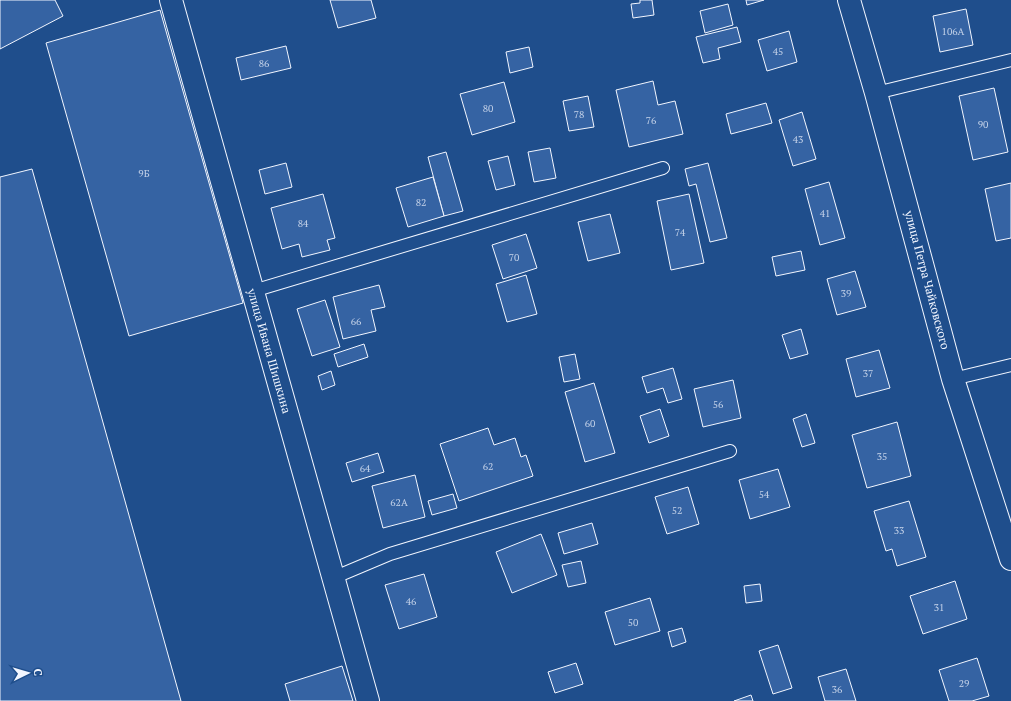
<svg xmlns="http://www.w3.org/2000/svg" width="1011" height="701" viewBox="0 0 1011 701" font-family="'PT Serif',serif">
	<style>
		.building { fill: #3563a3; stroke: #f2f6ff }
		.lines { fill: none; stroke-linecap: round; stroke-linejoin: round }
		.service-casing { stroke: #f2f6ff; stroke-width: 14 }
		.minor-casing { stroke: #f2f6ff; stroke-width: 24 }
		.service { stroke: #1f4e8c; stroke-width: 12 }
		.minor { stroke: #1f4e8c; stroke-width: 22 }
		.labels { text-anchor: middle; stroke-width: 3; stroke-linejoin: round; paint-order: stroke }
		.number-label { font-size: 10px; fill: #c3d1e8 }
		.street-label { font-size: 12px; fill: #f2f6ff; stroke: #1f4e8c }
	</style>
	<rect width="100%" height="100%" fill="#1f4e8c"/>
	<!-- building -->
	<g class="building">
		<polygon points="0,0 55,0 63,16 0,49"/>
		<polygon points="330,0 371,0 376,18 338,28"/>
		<polygon points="640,0 652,0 654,15 633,18 631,4 640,3"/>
		<polygon points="746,0 764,0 747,5"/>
		<polygon points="728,4 733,25 705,33 700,11"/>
		<polygon points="966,9 973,45 940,52 933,16"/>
		<polygon points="160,10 243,303 129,336 46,43"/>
		<polygon points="737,27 741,42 718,48 720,59 703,63 696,37"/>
		<polygon points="789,31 797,62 767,71 758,40"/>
		<polygon points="286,46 291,68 241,80 236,58"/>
		<polygon points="529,47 533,67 510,73 506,52"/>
		<polygon points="653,81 658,105 675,101 683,134 629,147 616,90"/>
		<polygon points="504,82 515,122 472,135 460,94"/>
		<polygon points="994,88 1008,152 973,160 959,96"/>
		<polygon points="588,96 594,127 569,131 563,101"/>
		<polygon points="766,103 772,123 731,134 726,114"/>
		<polygon points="802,112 816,159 793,166 779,120"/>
		<polygon points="550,148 556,178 534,182 528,152"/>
		<polygon points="446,152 463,211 444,216 428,157"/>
		<polygon points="508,156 515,185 496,190 488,161"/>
		<polygon points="286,163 292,187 265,194 259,170"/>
		<polygon points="708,163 727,238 710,242 696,184 689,186 685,169"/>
		<polygon points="32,169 181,701 0,701 0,177"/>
		<polygon points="433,177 444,216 408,227 396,188"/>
		<polygon points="829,182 845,238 820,245 805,189"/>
		<polygon points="1011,183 1011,238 996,241 985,189"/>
		<polygon points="323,194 335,238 327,240 330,250 302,257 299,244 282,249 271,208"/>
		<polygon points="689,194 704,263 671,270 657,201"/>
		<polygon points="610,214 620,253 588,261 578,222"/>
		<polygon points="526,234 537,268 503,279 492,245"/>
		<polygon points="801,251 805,270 776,276 772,257"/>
		<polygon points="855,271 866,307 837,315 827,279"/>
		<polygon points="526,275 537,314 507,322 496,284"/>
		<polygon points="379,285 385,307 371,310 376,331 343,339 333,297"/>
		<polygon points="325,300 340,347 312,356 297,309"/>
		<polygon points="801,329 808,354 790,359 782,335"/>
		<polygon points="364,344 368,357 338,367 334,354"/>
		<polygon points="879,350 890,388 856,397 846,359"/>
		<polygon points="575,354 580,379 564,382 559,357"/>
		<polygon points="673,368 682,399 668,403 663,388 647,393 642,377"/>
		<polygon points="331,371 335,385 322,390 318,376"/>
		<polygon points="733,380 741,418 703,427 694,389"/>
		<polygon points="594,383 615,453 585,462 565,392"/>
		<polygon points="660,409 669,436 649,443 640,416"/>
		<polygon points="806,414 815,443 802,447 793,419"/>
		<polygon points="897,422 911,476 867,488 852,435"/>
		<polygon points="488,428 494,445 515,438 521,457 526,455 533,476 459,501 440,444"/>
		<polygon points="378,453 384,472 352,482 346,463"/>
		<polygon points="778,469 790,507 750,519 739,480"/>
		<polygon points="415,475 425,517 383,528 372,486"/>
		<polygon points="688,487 699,524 667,534 655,497"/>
		<polygon points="453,494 457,508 432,515 428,501"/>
		<polygon points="909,501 926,557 897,566 892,549 886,551 874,511"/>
		<polygon points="592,523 598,544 564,554 558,533"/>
		<polygon points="541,534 557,575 512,593 496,552"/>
		<polygon points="581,561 586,583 568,587 562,565"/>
		<polygon points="424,574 437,617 399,629 385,585"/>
		<polygon points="955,581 967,619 923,634 910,596"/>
		<polygon points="760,584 762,601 746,603 744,586"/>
		<polygon points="650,598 660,631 615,645 605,612"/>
		<polygon points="682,628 686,642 672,647 668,632"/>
		<polygon points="778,645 792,688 773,694 759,651"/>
		<polygon points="977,658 989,696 972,701 949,701 939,670"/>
		<polygon points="576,663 583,684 555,693 548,672"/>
		<polygon points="342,666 353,701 290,701 285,684"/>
		<polygon points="846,669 856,701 825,701 818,677"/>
		<polygon points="751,695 753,701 734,701"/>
	</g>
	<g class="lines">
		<!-- service casing -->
		<g class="service-casing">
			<g id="service">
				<polyline points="876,93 1011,60"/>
				<polyline points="253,291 663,168"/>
				<polyline points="953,379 1011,365"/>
				<polyline points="333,578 390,554 730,451"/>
			</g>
		</g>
		<!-- minor casing -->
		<g class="minor-casing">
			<g id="minor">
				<polyline points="171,0 368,701"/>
				<polyline points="849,0 876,93 953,379 1011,559"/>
			</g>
		</g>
		<!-- service -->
		<use href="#service" class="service"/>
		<!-- minor -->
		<use href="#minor" class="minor"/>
	</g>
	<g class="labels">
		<!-- number labels -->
		<g class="number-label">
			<text x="953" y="35">106А</text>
			<text x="778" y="55">45</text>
			<text x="264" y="67">86</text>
			<text x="488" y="112">80</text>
			<text x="579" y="118">78</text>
			<text x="651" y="124">76</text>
			<text x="983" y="128">90</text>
			<text x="798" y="143">43</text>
			<text x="144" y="177">9Б</text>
			<text x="421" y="206">82</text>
			<text x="825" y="217">41</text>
			<text x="303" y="227">84</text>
			<text x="680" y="236">74</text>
			<text x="514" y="261">70</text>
			<text x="846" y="297">39</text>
			<text x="356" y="325">66</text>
			<text x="868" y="377">37</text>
			<text x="718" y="408">56</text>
			<text x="590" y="427">60</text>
			<text x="882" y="460">35</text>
			<text x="488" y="470">62</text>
			<text x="365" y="472">64</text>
			<text x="764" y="498">54</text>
			<text x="399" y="506">62А</text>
			<text x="677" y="514">52</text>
			<text x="899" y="534">33</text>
			<text x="411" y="605">46</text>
			<text x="939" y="611">31</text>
			<text x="633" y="626">50</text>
			<text x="964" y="687">29</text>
			<text x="837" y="693">36</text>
		</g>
		<!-- street labels -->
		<g class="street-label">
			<text transform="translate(927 280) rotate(75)" y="4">улица Петра Чайковского</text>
			<text transform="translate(269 351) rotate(74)" y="4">улица Ивана Шишкина</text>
		</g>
	</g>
	<!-- north arrow -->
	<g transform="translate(28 673) rotate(85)" stroke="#1f4e8c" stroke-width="3" paint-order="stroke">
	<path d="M0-3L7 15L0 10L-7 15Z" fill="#f2f6ff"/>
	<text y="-6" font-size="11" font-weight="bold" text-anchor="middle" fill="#f2f6ff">С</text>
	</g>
</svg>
